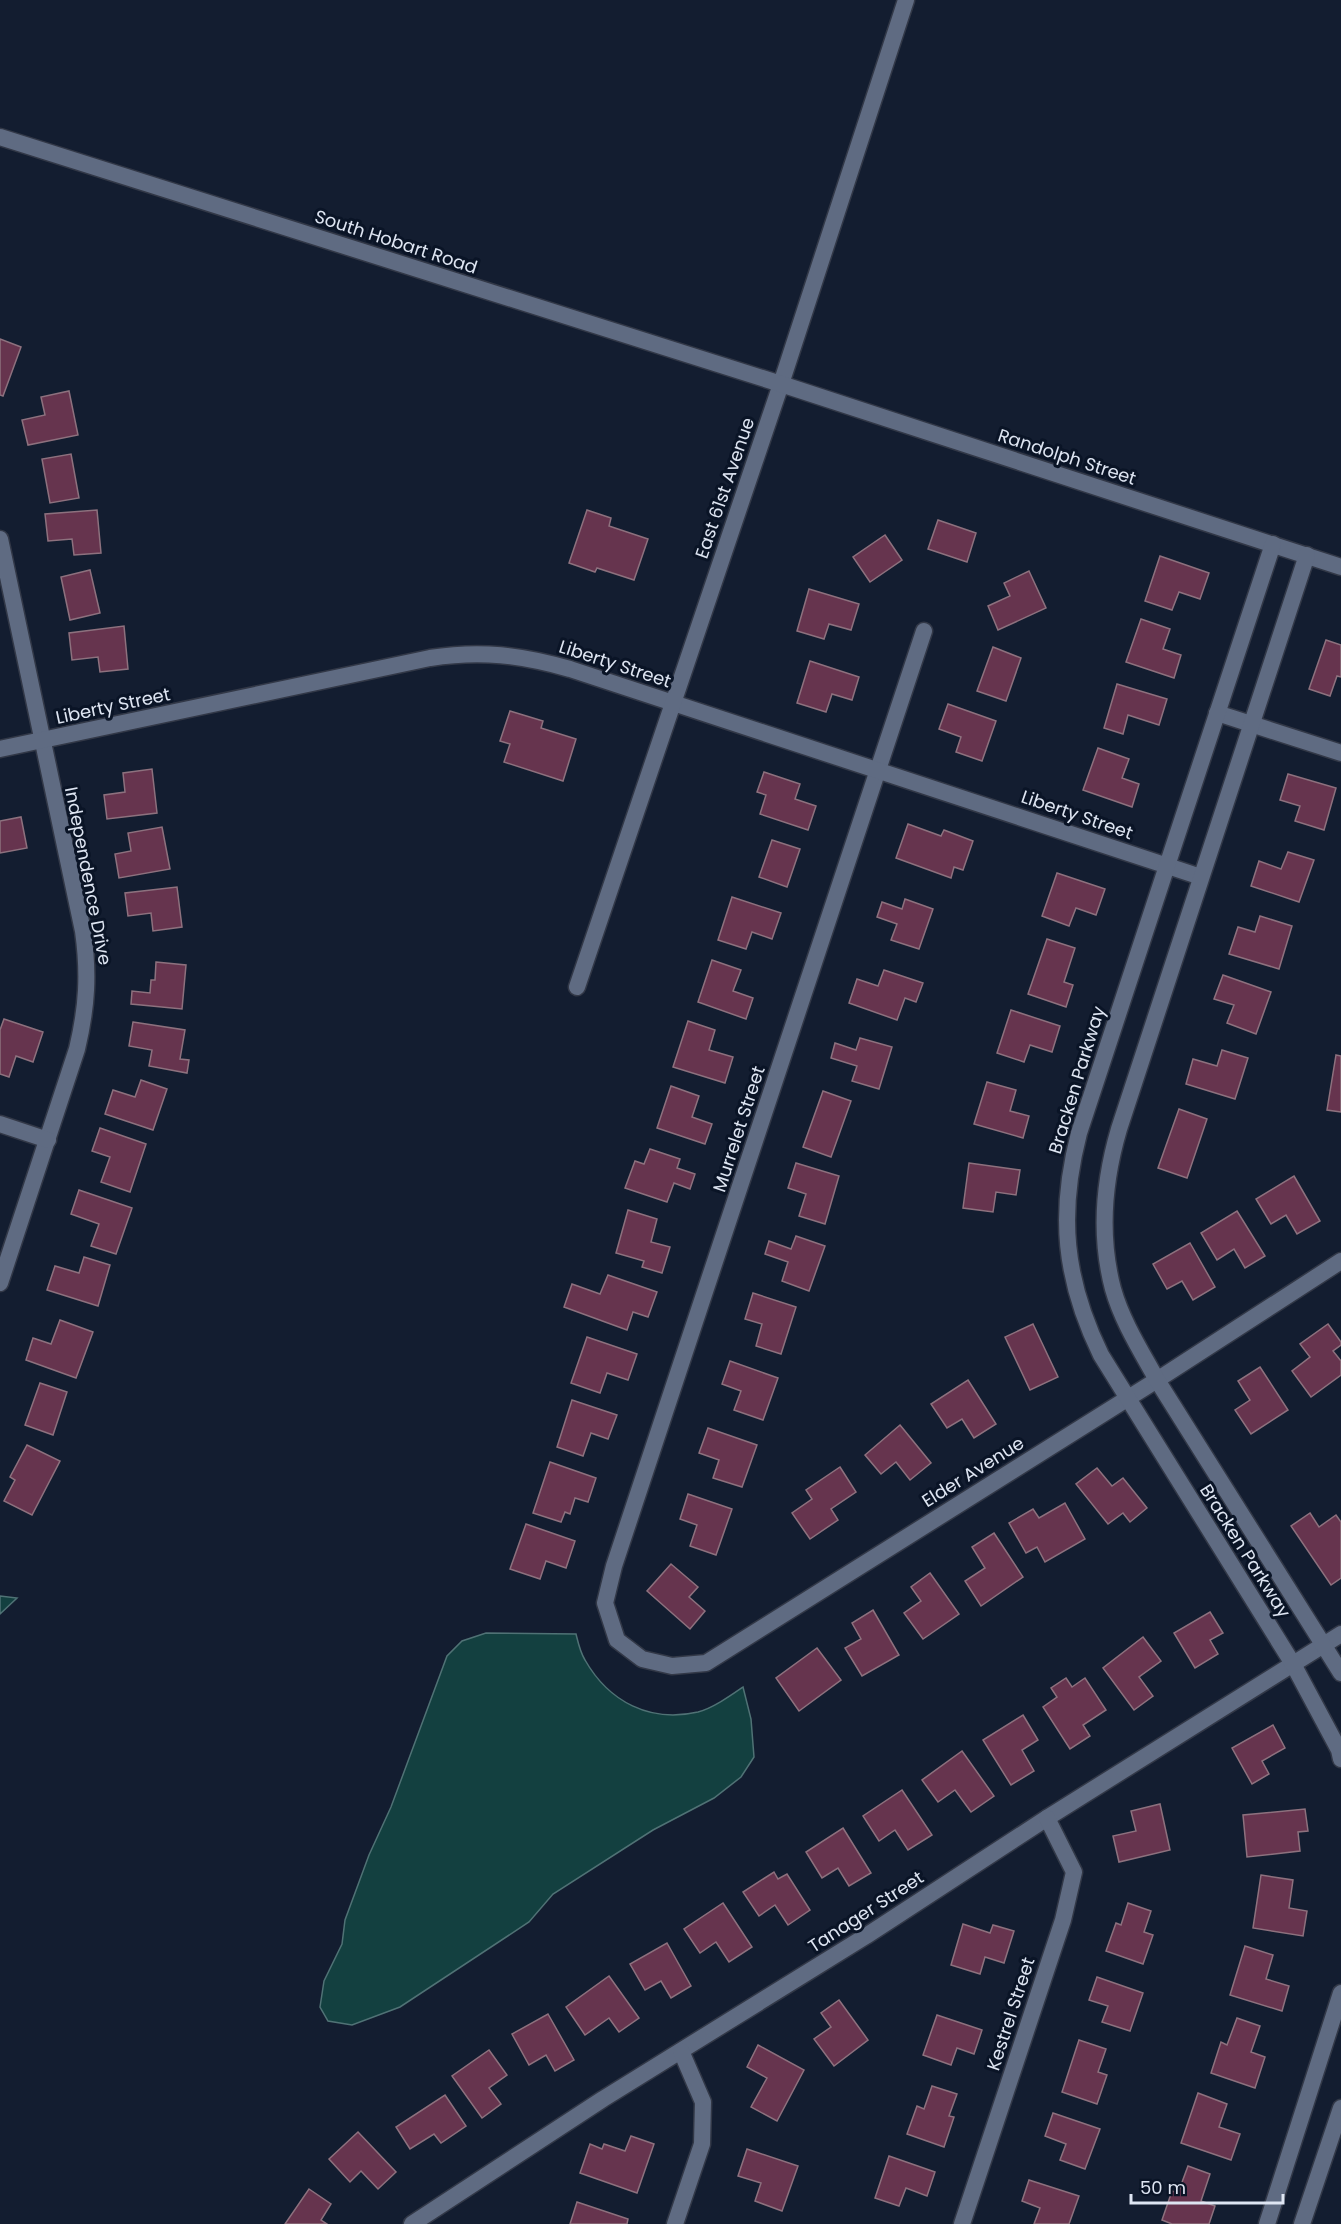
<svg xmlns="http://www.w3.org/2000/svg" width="1341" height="2224" viewBox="0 0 1341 2224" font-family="Poppins,sans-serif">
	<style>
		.water { fill: #134040; stroke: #507275; stroke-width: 1.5 }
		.building { fill: #66344e; stroke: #8d717e; stroke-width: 1.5 }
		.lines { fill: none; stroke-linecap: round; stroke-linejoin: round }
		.minor-casing { stroke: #323847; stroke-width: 19 }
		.tertiary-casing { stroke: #323847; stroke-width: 19 }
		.minor { stroke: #5f6b82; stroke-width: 16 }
		.tertiary { stroke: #5f6b82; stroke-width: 16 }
		.labels { text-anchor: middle; stroke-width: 6; stroke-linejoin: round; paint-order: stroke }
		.street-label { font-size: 18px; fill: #dee5f2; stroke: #0a1426 }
	</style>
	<rect width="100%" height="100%" fill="#131d30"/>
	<!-- water -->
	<g class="water">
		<polygon points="0,1596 17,1598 0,1614"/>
		<path d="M486,1633L576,1634C578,1642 580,1652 585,1660C609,1702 650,1723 698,1712C713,1708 730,1696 743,1687L751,1719L754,1757L741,1777L714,1798L653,1830L553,1894L529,1922L400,2007L352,2025L328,2021L320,2007L324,1981L342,1944L345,1920L369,1855L391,1807L447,1656L462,1641Z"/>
	</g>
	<!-- building -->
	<g class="building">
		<polygon points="0,339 21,347 3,396 0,395"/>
		<polygon points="69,391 78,435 28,445 22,420 45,415 41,397"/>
		<polygon points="71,454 79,498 50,503 42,459"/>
		<polygon points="97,510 101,553 74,555 72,539 48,541 45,514"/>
		<polygon points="587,510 611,518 609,526 648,539 634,580 597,568 595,572 569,563"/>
		<polygon points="938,520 976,533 967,562 928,549"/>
		<polygon points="885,535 902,560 870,582 853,557"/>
		<polygon points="1160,556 1209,573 1200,599 1179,592 1172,610 1145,601"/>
		<polygon points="90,570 100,613 70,620 61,577"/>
		<polygon points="1029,571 1046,608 998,630 988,606 1010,596 1004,583"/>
		<polygon points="809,589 859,604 851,630 829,624 824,639 797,631"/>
		<polygon points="1141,619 1170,629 1163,649 1181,655 1174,678 1126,662"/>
		<polygon points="124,626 128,669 100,672 98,657 72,660 69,633"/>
		<polygon points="1326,640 1341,645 1341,677 1337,676 1330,696 1309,689"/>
		<polygon points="993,647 1021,658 1006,701 977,691"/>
		<polygon points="810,661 859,677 852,700 832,694 826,712 797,703"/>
		<polygon points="1117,684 1167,699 1159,725 1128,715 1123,734 1104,728"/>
		<polygon points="948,704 996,721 982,761 956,752 961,737 939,729"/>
		<polygon points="510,711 543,721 541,728 576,739 563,781 504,762 510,744 500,741"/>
		<polygon points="1098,748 1129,759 1122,778 1139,784 1132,807 1083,790"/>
		<polygon points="152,769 157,813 107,819 104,795 125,792 123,773"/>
		<polygon points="764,772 800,784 795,799 816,806 808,830 760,814 766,795 757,792"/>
		<polygon points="1288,774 1336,788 1324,830 1295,821 1300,806 1280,800"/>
		<polygon points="21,817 27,848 0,853 0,821"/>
		<polygon points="908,824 941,836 944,830 973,841 963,870 954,867 951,878 896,858"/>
		<polygon points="162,827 170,869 119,878 115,854 131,851 128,833"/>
		<polygon points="772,840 800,849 787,887 759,877"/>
		<polygon points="1288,852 1314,860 1299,902 1251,886 1259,861 1281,869"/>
		<polygon points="1057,873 1105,889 1096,915 1076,908 1069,926 1042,916"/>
		<polygon points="177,887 182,927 153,931 151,913 128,916 125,893"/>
		<polygon points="732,897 781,913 772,939 752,932 746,949 718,940"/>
		<polygon points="905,899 933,909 919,949 891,940 897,924 877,917 882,902 902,909"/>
		<polygon points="1260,916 1292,926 1279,969 1229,954 1238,927 1255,932"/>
		<polygon points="1047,939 1075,948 1064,982 1073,985 1066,1007 1028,994"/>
		<polygon points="712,960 741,970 733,991 753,998 746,1019 698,1002"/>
		<polygon points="156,962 186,965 182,1009 131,1004 132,991 150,993 151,980 155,980"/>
		<polygon points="884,970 923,983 916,1002 905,998 897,1020 849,1003 857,979 878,986"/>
		<polygon points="1223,975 1271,992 1256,1034 1227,1023 1234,1005 1214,999"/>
		<polygon points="1011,1010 1060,1026 1052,1052 1030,1045 1024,1062 997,1053"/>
		<polygon points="4,1019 43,1032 33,1062 16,1056 9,1077 0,1074 0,1030"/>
		<polygon points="688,1021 715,1030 709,1050 733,1057 725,1083 673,1067"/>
		<polygon points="133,1022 185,1030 180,1059 189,1060 187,1073 149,1066 152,1050 129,1046"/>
		<polygon points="860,1038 892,1047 879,1089 852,1081 857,1066 831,1058 835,1043 856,1050"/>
		<polygon points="1222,1050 1248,1058 1235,1099 1186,1084 1193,1059 1217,1066"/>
		<polygon points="1336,1055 1341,1056 1341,1112 1327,1110"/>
		<polygon points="141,1080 167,1089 153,1130 105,1114 113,1090 135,1097"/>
		<polygon points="987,1082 1016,1090 1010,1111 1029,1116 1023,1138 974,1124"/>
		<polygon points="671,1086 699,1096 692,1117 712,1124 705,1144 657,1128"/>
		<polygon points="823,1091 851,1101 831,1157 803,1147"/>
		<polygon points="1179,1109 1207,1119 1187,1178 1158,1168"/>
		<polygon points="100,1128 146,1144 130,1192 101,1182 110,1157 92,1151"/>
		<polygon points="650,1149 680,1159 677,1168 695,1174 690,1189 674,1183 667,1202 625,1188 635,1161 644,1164"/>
		<polygon points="796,1163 839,1176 825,1224 799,1216 806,1194 788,1188"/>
		<polygon points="969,1163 1020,1170 1016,1195 996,1192 993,1212 963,1208"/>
		<polygon points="1294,1176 1320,1221 1297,1234 1286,1215 1271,1224 1256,1199"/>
		<polygon points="79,1190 132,1208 116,1254 91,1246 99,1224 71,1214"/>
		<polygon points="628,1210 657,1219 651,1242 670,1247 662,1273 642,1267 644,1261 616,1253"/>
		<polygon points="1237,1211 1265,1256 1245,1268 1234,1249 1217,1260 1201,1233"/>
		<polygon points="796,1236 825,1246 809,1291 782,1281 788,1262 765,1254 769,1241 791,1249"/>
		<polygon points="1190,1243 1215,1287 1193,1300 1182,1281 1167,1289 1153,1264"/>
		<polygon points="84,1257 110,1265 98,1306 47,1290 55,1266 79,1273"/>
		<polygon points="608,1275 657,1292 648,1317 633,1312 627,1330 564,1307 572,1284 600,1294"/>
		<polygon points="753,1293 796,1307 781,1354 756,1346 762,1324 745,1319"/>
		<polygon points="60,1320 93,1332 76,1378 26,1360 33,1338 51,1344"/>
		<polygon points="1033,1324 1058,1377 1030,1390 1005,1337"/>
		<polygon points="1328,1324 1341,1342 1341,1345 1333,1351 1341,1361 1341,1375 1311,1397 1292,1371 1310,1357 1300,1344"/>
		<polygon points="587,1337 637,1354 628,1380 607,1373 600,1393 571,1383"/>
		<polygon points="730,1361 778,1378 763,1420 734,1410 741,1391 722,1384"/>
		<polygon points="1260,1367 1288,1410 1251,1434 1235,1410 1250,1400 1238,1381"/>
		<polygon points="968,1380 996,1424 974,1438 962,1419 947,1428 931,1404"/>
		<polygon points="40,1383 67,1392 53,1435 25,1425"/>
		<polygon points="572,1400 617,1415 608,1439 591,1433 583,1456 557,1447"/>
		<polygon points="900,1425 931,1463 910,1480 896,1462 881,1474 865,1455"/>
		<polygon points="708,1428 757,1445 742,1487 713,1478 719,1460 699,1453"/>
		<polygon points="27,1445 60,1461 32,1515 4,1501 15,1480 10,1477"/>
		<polygon points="550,1462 596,1478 588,1502 575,1498 570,1514 565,1512 561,1522 533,1513"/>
		<polygon points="840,1467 856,1492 831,1509 838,1520 810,1539 792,1513 812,1499 806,1490"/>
		<polygon points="1097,1468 1112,1486 1123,1478 1147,1508 1130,1522 1123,1513 1108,1524 1076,1484"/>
		<polygon points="688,1494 732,1509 716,1555 690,1546 697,1525 680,1519"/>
		<polygon points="1065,1503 1085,1539 1045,1562 1037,1547 1026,1553 1009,1523 1033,1509 1039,1518"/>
		<polygon points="1310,1513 1319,1527 1336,1515 1341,1522 1341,1578 1331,1585 1291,1526"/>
		<polygon points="526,1524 575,1541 566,1568 546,1561 540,1579 510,1569"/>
		<polygon points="994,1533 1023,1577 981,1606 965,1581 985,1568 972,1547"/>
		<polygon points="671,1564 698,1587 689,1597 705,1611 690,1629 647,1591"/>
		<polygon points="930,1573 959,1614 923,1639 904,1613 921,1601 911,1587"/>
		<polygon points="873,1610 899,1655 862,1676 845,1648 861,1639 852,1623"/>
		<polygon points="1210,1612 1223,1633 1210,1640 1218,1654 1195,1668 1174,1633"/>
		<polygon points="1143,1637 1161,1661 1139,1677 1153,1696 1134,1710 1103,1668"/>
		<polygon points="817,1648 841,1680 799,1711 776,1678"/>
		<polygon points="1066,1678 1072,1687 1085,1678 1106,1710 1083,1725 1090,1736 1070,1749 1043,1707 1057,1697 1051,1688"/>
		<polygon points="1023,1715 1038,1740 1022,1750 1034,1771 1011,1785 983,1740"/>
		<polygon points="1273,1725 1285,1748 1262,1761 1269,1774 1252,1784 1232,1748"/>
		<polygon points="962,1751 994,1796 971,1812 955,1790 938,1802 922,1780"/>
		<polygon points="902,1790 932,1835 908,1850 895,1830 879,1841 863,1816"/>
		<polygon points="1160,1804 1170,1850 1119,1862 1113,1836 1136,1831 1131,1811"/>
		<polygon points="1305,1809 1308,1831 1298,1832 1300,1851 1247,1857 1243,1815"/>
		<polygon points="843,1828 871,1873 849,1886 838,1868 822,1878 806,1852"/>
		<polygon points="774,1872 778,1879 787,1874 810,1910 788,1925 775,1905 759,1916 743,1892"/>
		<polygon points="1261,1875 1293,1880 1289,1908 1307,1911 1303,1936 1253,1928"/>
		<polygon points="723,1903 752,1947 729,1962 716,1942 700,1953 684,1929"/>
		<polygon points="1128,1903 1151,1911 1144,1932 1153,1935 1143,1964 1106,1951 1116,1923 1121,1925"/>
		<polygon points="963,1924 990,1933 993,1925 1014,1931 1004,1963 985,1957 980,1974 951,1965"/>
		<polygon points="667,1943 691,1986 671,1998 661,1981 645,1990 630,1964"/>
		<polygon points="1245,1946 1273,1955 1266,1979 1289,1986 1282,2011 1230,1995"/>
		<polygon points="609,1976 639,2018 619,2032 609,2018 585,2035 566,2007"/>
		<polygon points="1097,1977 1143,1993 1130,2031 1102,2022 1108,2006 1089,2000"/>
		<polygon points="839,2000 868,2040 834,2066 814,2039 831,2027 821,2013"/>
		<polygon points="548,2014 574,2060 555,2071 546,2055 529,2065 512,2034"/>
		<polygon points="937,2015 982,2030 974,2054 957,2048 951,2065 923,2055"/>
		<polygon points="1237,2018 1260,2026 1251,2052 1265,2057 1255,2088 1211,2073 1221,2042 1227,2045"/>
		<polygon points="1079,2040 1106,2049 1098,2072 1107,2075 1097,2104 1062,2092"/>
		<polygon points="758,2045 804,2070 777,2121 751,2107 767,2078 747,2067"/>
		<polygon points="489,2050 507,2075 489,2088 501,2104 482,2118 452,2076"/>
		<polygon points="932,2086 957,2094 949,2116 954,2117 944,2147 907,2134 917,2106 924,2109"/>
		<polygon points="1198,2093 1227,2104 1219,2127 1240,2134 1231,2160 1181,2143"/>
		<polygon points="445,2095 466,2126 441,2143 434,2134 410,2149 396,2127"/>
		<polygon points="1053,2113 1100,2129 1085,2169 1060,2160 1066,2144 1045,2136"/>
		<polygon points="358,2132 396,2172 378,2189 361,2171 350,2182 329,2159"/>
		<polygon points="631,2136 654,2144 637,2193 580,2173 590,2144 602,2149 604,2144 625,2151"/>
		<polygon points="747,2149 798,2166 782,2211 755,2201 761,2183 738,2176"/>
		<polygon points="889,2156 935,2172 927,2196 906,2188 899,2206 875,2198"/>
		<polygon points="1188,2166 1210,2174 1201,2201 1215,2206 1209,2224 1172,2224 1162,2220 1172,2191 1178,2193"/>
		<polygon points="1029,2180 1079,2196 1069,2224 1034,2224 1040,2208 1022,2201"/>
		<polygon points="309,2189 331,2204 321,2220 327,2224 285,2224"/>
		<polygon points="577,2202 628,2219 627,2224 570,2224"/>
	</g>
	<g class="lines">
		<!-- minor casing -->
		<g class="minor-casing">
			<g id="minor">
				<path d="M0,539L83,931C89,974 87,1007 77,1049L0,1283"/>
				<polyline points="924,631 614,1566 605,1603 617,1640 642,1659 672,1666 706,1663 1157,1380 1341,1261"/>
				<polyline points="1217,713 1341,753"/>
				<path d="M0,749L430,658C481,650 521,655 570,669L1201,877"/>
				<polyline points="577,987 781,384 906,0"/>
				<polyline points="0,1124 48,1140"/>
				<polyline points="412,2224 603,2099 866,1936 1047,1818 1341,1634"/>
				<polyline points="675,2224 702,2144 703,2102 681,2051"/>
				<polyline points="962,2224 1063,1920 1074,1872 1047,1818"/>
			</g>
		</g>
		<!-- tertiary casing -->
		<g class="tertiary-casing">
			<g id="tertiary">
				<polyline points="0,137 781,384 1341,567"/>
				<path d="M1273,544L1079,1133C1058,1214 1064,1279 1101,1355L1293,1664L1339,1750L1341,1759"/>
				<path d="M1307,555L1119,1129C1104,1180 1099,1236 1113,1289C1122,1321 1141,1351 1157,1380L1341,1673"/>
				<polyline points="1267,2224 1341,1993"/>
				<polyline points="1302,2224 1341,2108"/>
			</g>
		</g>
		<!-- minor -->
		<use href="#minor" class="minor"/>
		<!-- tertiary -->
		<use href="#tertiary" class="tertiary"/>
	</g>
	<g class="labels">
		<!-- street labels -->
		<g class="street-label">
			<text transform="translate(396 242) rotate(18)" y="6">South Hobart Road</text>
			<text transform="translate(1067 457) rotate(18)" y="6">Randolph Street</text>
			<text transform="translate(725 488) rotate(-71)" y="6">East 61st Avenue</text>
			<text transform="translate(615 664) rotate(18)" y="6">Liberty Street</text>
			<text transform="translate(113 706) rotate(-12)" y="6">Liberty Street</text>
			<text transform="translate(1077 815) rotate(19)" y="6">Liberty Street</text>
			<text transform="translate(88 876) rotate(79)" y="6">Independence Drive</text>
			<text transform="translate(1077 1080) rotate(-73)" y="6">Bracken Parkway</text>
			<text transform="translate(739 1129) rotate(-72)" y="6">Murrelet Street</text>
			<text transform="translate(973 1472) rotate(-32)" y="6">Elder Avenue</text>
			<text transform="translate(1245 1551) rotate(58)" y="6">Bracken Parkway</text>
			<text transform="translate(866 1912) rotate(-33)" y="6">Tanager Street</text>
			<text transform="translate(1011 2014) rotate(-72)" y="6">Kestrel Street</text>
		</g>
	</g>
	<!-- scale -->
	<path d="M1131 2194v9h152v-9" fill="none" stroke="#dee5f2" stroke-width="3"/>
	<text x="1140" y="2194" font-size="18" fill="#dee5f2" stroke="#0a1426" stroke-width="4.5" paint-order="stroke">50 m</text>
</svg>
